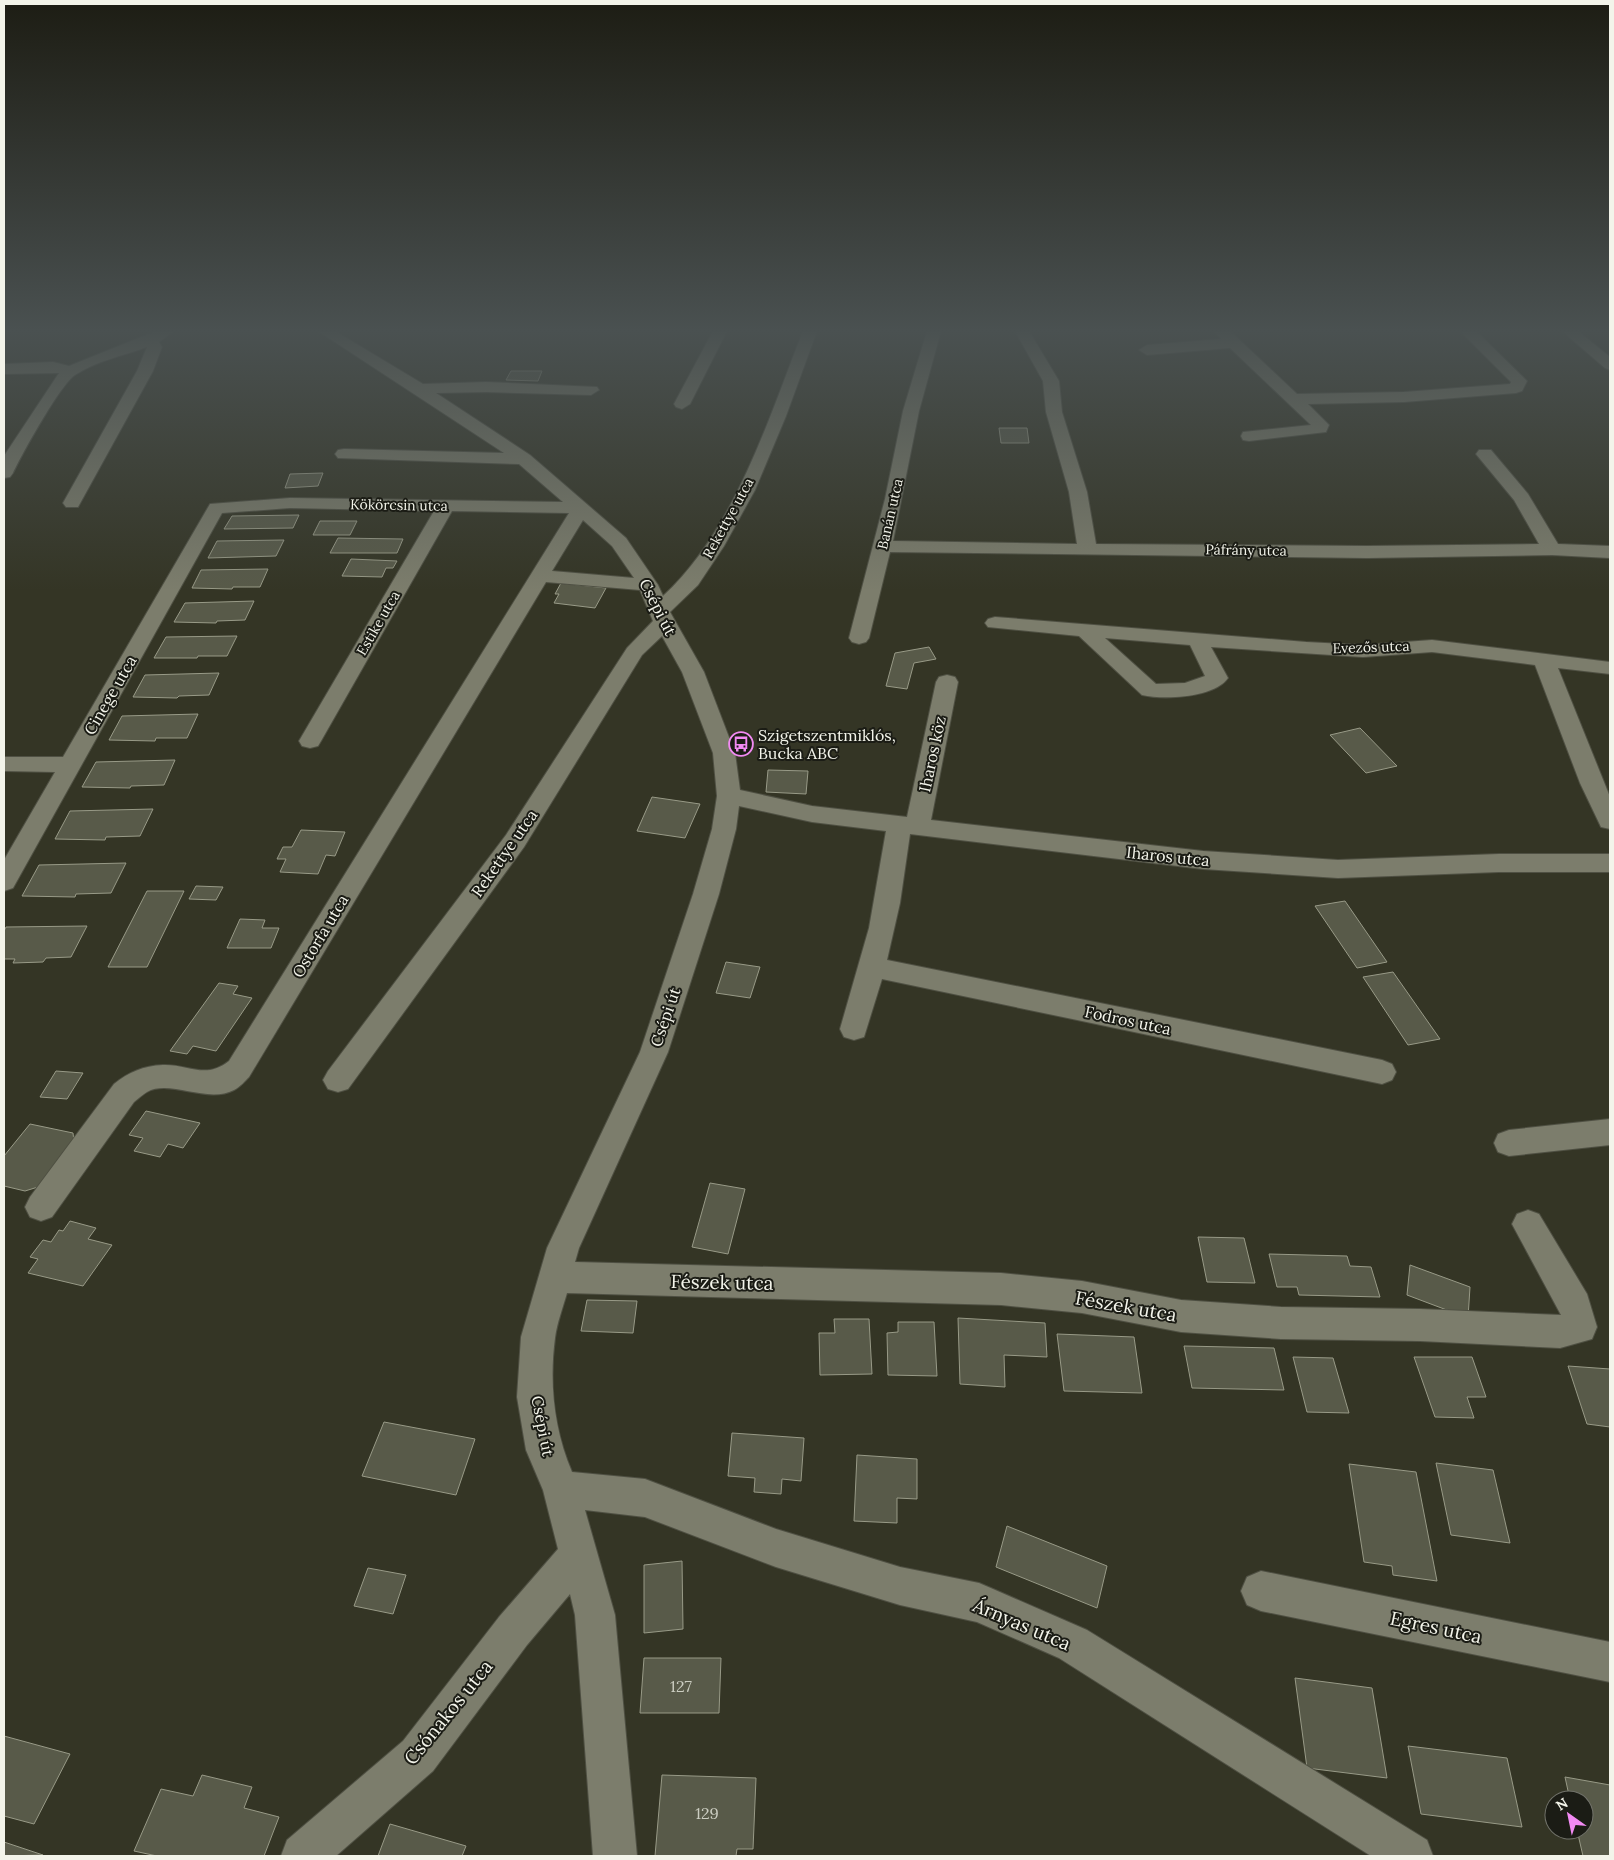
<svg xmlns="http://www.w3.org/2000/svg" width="1614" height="1860" viewBox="0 0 1614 1860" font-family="Lora,serif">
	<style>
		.building { fill: #585a49; stroke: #989a87 }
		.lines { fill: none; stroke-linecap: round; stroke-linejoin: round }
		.minor-casing { stroke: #4f5043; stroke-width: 2 }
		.minor { fill: #7c7d6c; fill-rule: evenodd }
		.labels { text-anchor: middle; stroke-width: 4; stroke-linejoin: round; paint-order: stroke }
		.far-street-label { font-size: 14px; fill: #f3f4ea; stroke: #1b1c15 }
		.street-label { font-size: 16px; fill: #f3f4ea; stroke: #1b1c15 }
		.poi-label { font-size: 16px; fill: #f3f4ea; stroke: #1b1c15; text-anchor: start }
		.near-number-label { font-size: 16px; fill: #cccec2 }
		.near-street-label { font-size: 19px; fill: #f3f4ea; stroke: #1b1c15 }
	</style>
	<rect width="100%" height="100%" fill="#343525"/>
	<!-- building -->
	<g class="building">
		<polygon points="511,371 542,371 538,381 506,380"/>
		<polygon points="999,428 1027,428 1029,443 1001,443"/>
		<polygon points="323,473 318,486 285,488 290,474"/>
		<polygon points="299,515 293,528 224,529 232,516"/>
		<polygon points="320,521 357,521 350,535 313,535"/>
		<polygon points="338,538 403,539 397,553 330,553"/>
		<polygon points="284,540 276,556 208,558 217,541"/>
		<polygon points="351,559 397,561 393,568 386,568 382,577 342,576"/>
		<polygon points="268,569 260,587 233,587 232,589 192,588 201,570"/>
		<polygon points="561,583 606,588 595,608 554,603 559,594 555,594"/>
		<polygon points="254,601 245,620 217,621 216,623 174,622 185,603"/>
		<polygon points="237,636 227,656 198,656 197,658 154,658 166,637"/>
		<polygon points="929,647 936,659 914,663 907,689 886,686 895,653"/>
		<polygon points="219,673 209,695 179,696 177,698 133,697 145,675"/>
		<polygon points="198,714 187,738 156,738 155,741 109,740 122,716"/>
		<polygon points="1360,728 1397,766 1366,773 1330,735"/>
		<polygon points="175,760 164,785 131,786 130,788 82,787 96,762"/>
		<polygon points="768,770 808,771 806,794 766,792"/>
		<polygon points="652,797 700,804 685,838 637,831"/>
		<polygon points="153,809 140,836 106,837 105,840 55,839 70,811"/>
		<polygon points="301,830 345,832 335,856 326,855 318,874 280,872 286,859 277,859 283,847 292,847"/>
		<polygon points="126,863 111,893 76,894 75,897 22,896 39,865"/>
		<polygon points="196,886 223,887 216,900 189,899"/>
		<polygon points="147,891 184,891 147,967 108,967"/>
		<polygon points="1345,901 1387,962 1357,968 1315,906"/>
		<polygon points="240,919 265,920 262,928 279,928 271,948 227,948"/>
		<polygon points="87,926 71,957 46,958 43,962 13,963 15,959 4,959 4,931 6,927"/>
		<polygon points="726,962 760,967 750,998 716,993"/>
		<polygon points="1393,972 1440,1039 1408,1045 1363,977"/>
		<polygon points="219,983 238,986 233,994 252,998 216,1051 193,1046 187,1054 170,1051"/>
		<polygon points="56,1071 83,1073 67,1099 40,1097"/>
		<polygon points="146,1111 200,1123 183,1148 168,1144 160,1157 134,1151 143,1138 129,1135"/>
		<polygon points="30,1124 73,1133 74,1142 38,1187 25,1191 4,1186 4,1156"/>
		<polygon points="710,1183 745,1189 728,1254 692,1247"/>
		<polygon points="70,1221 96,1228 88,1239 112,1245 83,1286 28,1273 38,1259 30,1257 43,1240 51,1242 59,1230 63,1231"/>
		<polygon points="1198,1237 1244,1238 1255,1283 1207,1282"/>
		<polygon points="1269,1254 1347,1256 1350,1266 1371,1267 1380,1297 1299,1295 1297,1287 1277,1287"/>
		<polygon points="1410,1265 1470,1287 1468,1318 1407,1295"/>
		<polygon points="587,1300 637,1301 633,1333 581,1331"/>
		<polygon points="958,1318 1045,1323 1047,1357 1004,1355 1005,1387 960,1384"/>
		<polygon points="834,1319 869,1319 872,1374 820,1375 819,1333 835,1333"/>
		<polygon points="898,1322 934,1322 937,1376 888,1375 887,1333 898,1332"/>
		<polygon points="1057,1334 1134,1337 1142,1393 1064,1391"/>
		<polygon points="1184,1346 1274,1348 1284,1390 1192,1388"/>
		<polygon points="1293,1357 1333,1358 1349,1413 1307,1412"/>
		<polygon points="1414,1357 1472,1357 1486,1397 1467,1397 1474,1418 1435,1417"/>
		<polygon points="1568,1366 1610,1369 1610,1427 1587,1424"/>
		<polygon points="384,1422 475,1439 456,1495 362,1476"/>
		<polygon points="732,1433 804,1438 801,1481 782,1479 781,1494 754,1492 755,1478 728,1476"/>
		<polygon points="857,1455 917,1459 917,1499 897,1498 897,1523 854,1521"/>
		<polygon points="1436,1463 1493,1470 1510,1543 1451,1535"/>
		<polygon points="1349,1464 1416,1472 1437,1581 1393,1575 1392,1566 1364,1562"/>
		<polygon points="1007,1526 1107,1566 1097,1608 996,1567"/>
		<polygon points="682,1561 683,1629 644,1633 644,1565"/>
		<polygon points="368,1568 406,1575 393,1614 354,1606"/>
		<polygon points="644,1658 721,1658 719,1713 640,1713"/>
		<polygon points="1295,1678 1372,1688 1387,1778 1307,1768"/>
		<polygon points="4,1736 70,1754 34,1824 4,1816"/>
		<polygon points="1408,1746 1507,1758 1522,1827 1421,1814"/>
		<polygon points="202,1775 252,1787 244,1808 279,1817 264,1856 157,1856 134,1851 161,1789 193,1796"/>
		<polygon points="662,1775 756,1778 753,1849 737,1849 736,1856 655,1856"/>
		<polygon points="1565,1777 1610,1785 1610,1856 1583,1856 1577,1830 1584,1830 1584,1800 1570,1800"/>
		<polygon points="390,1824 466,1846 462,1856 378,1856"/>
		<polygon points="4,1842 43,1855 4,1856"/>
	</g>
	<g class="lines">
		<!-- minor casing -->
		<g class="minor-casing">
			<g id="minor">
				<path d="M156,331H174L159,342L162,347L153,371L78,507H66L63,503L137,371L147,347C123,356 96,361 75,375C60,385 22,454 13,473L10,477L4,478V456L59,373L4,374V364L53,362L69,366Z"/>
				<path d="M318,331H335L423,384L486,382L597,387L599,390L591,395L486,392L436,393L530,455L626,538L658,585L663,596C734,531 768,420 803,331H817L786,416L755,490L724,546L698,585L670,612L704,672L735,753L740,790L812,806L907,817L936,682L939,677L947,675L955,677L958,682L931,820L1203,851L1338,860L1499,854H1610V872H1499L1338,878L1203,869L910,834L900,903L887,960L1382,1060L1392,1064L1396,1072L1392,1080L1382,1084L882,979L864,1037L854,1040L844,1037L840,1029L869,928L886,831L812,822L739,806L736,829L719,894L668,1052L579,1248L575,1262L1001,1273L1082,1281L1181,1300L1281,1307L1420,1309L1561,1315L1512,1224L1517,1214L1528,1210L1539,1214L1587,1294L1597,1327L1592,1339L1560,1348L1420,1341L1281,1339L1181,1332L1082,1313L1001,1305L567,1293C563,1307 557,1323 555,1338C549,1383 554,1430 572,1472L645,1479L776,1529L900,1567L979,1583L993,1589L1087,1630L1427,1840L1433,1856H1371L1059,1658L977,1622L900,1605L776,1567L645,1517L585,1510L615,1615L637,1856H593L575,1615L570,1594L527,1645L433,1771L336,1856H281L287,1840L403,1741L499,1617L558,1549L543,1490L526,1450L517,1397L521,1337L547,1248L640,1052L693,894L712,829L717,796L713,753L682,672L662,636L642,655L524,847L348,1089L338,1092L328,1089L323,1080L328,1071L506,835L627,648L653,621L640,590L546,582L249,1077C245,1081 240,1087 234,1090C207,1104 170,1079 147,1092C142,1095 138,1099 134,1102L52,1217L41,1221L30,1217L25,1207L30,1197L114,1084C129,1072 143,1066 163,1065C189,1064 205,1080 229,1061L569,513L452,511L321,741L318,746L310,748L302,746L299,741L434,511L290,508L222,513L13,888L4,891V860L55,772L4,771V757H63L210,504L290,498L563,502L519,464L338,458L335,454L338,450L344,449L504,453ZM583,520L612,546L634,578L552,571Z"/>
				<polygon points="713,331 727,331 690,404 682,409 676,407 674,404"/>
				<polygon points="927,331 941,331 919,411 893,541 1077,544 1069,492 1046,412 1043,381 1015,331 1029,331 1059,381 1062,412 1087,492 1096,544 1367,546 1539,544 1514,500 1476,454 1479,450 1491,450 1528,494 1558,544 1610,546 1610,558 1552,555 1367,558 890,552 869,638 866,642 859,644 852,642 849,638 885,499 903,411"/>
				<polygon points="1214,331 1230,331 1297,394 1404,392 1510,384 1511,382 1460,331 1476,331 1527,381 1522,391 1516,393 1404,402 1308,404 1329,425 1326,432 1249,441 1243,440 1241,436 1243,432 1311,425 1230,348 1147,355 1139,350 1147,345 1221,339"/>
				<polygon points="1562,331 1578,331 1610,357 1610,370 1605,368"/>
				<path d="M995,617L1306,642L1363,645L1432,640L1610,662V674L1558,668L1610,797V829L1601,827L1580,783L1535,665L1432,652L1363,657L1211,647L1228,678C1214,698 1164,700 1142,695L1079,636L988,627L985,623L988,619ZM1105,638L1190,645L1205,676L1185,683L1156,684Z"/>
				<polygon points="1610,1119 1610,1145 1509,1156 1498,1152 1494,1143 1498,1134 1509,1130"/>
				<polygon points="1261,1571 1610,1642 1610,1682 1261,1611 1247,1605 1241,1591 1247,1577"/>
			</g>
		</g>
		<!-- minor -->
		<use href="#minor" class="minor"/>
	</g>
	<!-- sky -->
	<linearGradient id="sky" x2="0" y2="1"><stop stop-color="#1d1d14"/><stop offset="0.56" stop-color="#4a5151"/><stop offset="1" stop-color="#4a5151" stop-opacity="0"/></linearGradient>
	<rect width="1614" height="591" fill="url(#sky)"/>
	<!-- icons -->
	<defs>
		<g id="bus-ring" transform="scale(1.25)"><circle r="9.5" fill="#1b1c15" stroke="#f28af3" stroke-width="1.5"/><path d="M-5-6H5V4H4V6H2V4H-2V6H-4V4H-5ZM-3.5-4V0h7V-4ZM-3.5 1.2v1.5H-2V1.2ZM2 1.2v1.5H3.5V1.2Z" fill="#f28af3"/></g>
	</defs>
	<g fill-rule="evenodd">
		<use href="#bus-ring" x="741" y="744"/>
	</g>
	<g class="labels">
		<!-- far-street labels -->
		<g class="far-street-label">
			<text transform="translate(399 505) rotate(1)" y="5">Kökörcsin utca</text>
			<text transform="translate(890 514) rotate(-77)" y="5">Banán utca</text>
			<text transform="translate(728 518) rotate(-61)" y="5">Rekettye utca</text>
			<text transform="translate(1246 550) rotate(1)" y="5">Páfrány utca</text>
			<text transform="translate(378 623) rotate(-60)" y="5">Estike utca</text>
			<text transform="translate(1371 647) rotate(-2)" y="5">Evezős utca</text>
		</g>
		<!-- street labels -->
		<g class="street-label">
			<text transform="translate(658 607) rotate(63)" y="6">Csépi út</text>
			<text transform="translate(110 695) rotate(-60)" y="6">Cinege utca</text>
			<text transform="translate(932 754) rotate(-78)" y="6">Iharos köz</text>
			<text transform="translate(504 853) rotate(-55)" y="6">Rekettye utca</text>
			<text transform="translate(1168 856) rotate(6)" y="6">Iharos utca</text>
			<text transform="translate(320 936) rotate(-59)" y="6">Ostorfa utca</text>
			<text transform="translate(665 1017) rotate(-71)" y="6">Csépi út</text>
			<text transform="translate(1128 1020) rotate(12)" y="6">Fodros utca</text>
			<text transform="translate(543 1426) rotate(79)" y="6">Csépi út</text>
		</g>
		<!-- poi labels -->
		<g class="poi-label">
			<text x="758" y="741">Szigetszentmiklós,<tspan x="758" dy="18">Bucka ABC</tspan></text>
		</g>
		<!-- near-number labels -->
		<g class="near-number-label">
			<text x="681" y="1692">127</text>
			<text x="707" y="1819">129</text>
		</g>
		<!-- near-street labels -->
		<g class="near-street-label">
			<text transform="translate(722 1282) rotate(1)" y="7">Fészek utca</text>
			<text transform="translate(1126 1306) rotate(10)" y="7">Fészek utca</text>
			<text transform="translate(1022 1624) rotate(23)" y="7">Árnyas utca</text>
			<text transform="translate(1436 1627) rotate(12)" y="7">Egres utca</text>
			<text transform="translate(448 1712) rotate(-51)" y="7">Csónakos utca</text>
		</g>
	</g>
	<!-- border -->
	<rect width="1614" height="1860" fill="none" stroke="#f3f4ea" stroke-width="10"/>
	<!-- north arrow -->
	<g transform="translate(1569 1815) rotate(327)"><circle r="24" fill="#1b1c15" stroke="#71726a"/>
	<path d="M0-4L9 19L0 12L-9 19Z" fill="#f28af3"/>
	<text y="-8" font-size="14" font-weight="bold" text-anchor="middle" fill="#f3f4ea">N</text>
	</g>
</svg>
